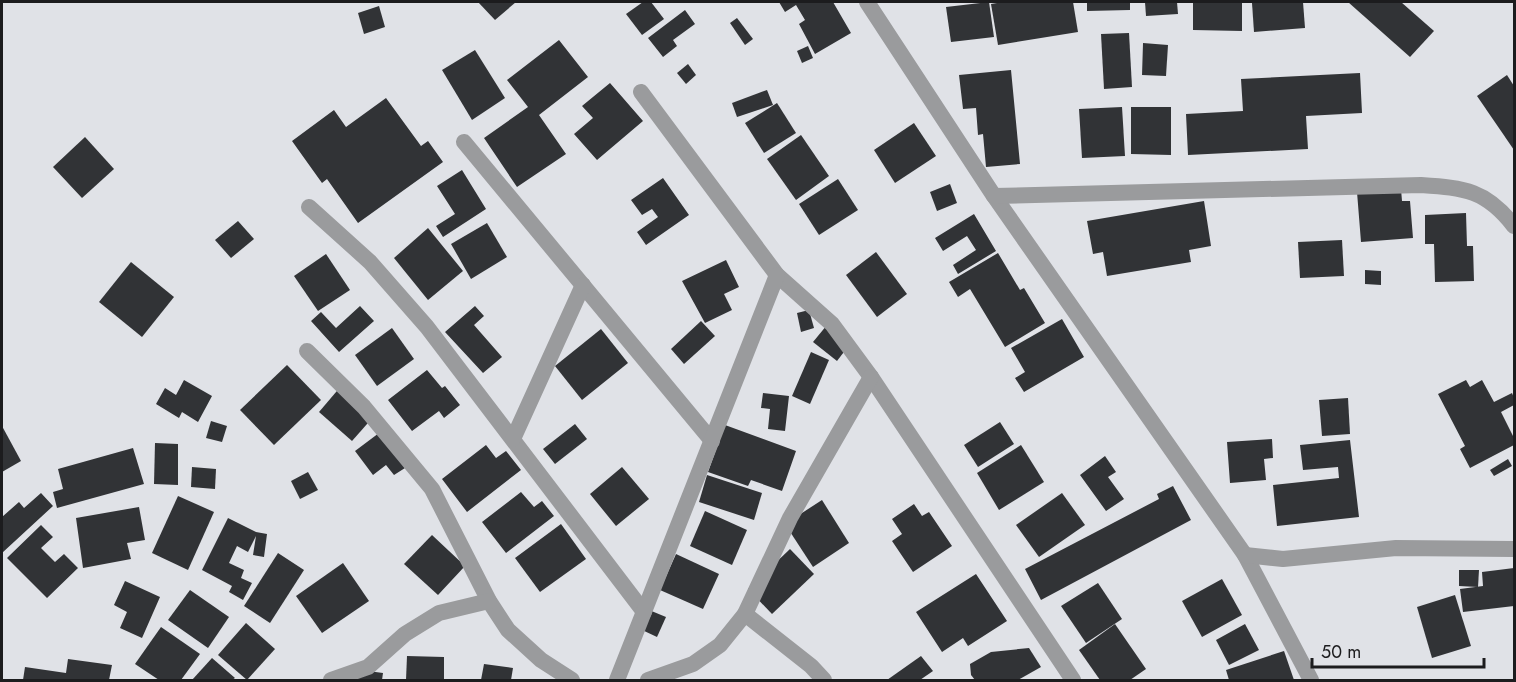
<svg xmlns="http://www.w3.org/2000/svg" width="1516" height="682" viewBox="0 0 1516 682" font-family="Jost,sans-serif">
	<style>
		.building { fill: #313336 }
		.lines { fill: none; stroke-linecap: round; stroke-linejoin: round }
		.minor { stroke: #9a9b9d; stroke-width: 16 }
	</style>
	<rect width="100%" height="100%" fill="#e0e2e7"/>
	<!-- building -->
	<g class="building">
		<polygon points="478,2 516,2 495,20"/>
		<polygon points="643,2 651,2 664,19 642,35 626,14"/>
		<polygon points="779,2 833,2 851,33 815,54 799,24 805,20 796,5 785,12"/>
		<polygon points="989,2 994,37 951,42 946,7"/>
		<polygon points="1003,2 1073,2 1078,32 998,45 991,4"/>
		<polygon points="1087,2 1130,2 1130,10 1087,11"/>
		<polygon points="1145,2 1177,2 1178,14 1146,16"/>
		<polygon points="1193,2 1242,2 1242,31 1193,30"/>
		<polygon points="1271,2 1303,2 1305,28 1254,32 1252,3"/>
		<polygon points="1348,2 1401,2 1434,31 1410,57"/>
		<polygon points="379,6 385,27 364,34 358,13"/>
		<polygon points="685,10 695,24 673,40 677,46 663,57 648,38"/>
		<polygon points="737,18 753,39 745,45 730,23"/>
		<polygon points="1129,33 1132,87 1104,89 1101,34"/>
		<polygon points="559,40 588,77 539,115 566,154 517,187 484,138 528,107 507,80"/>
		<polygon points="1143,43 1168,45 1166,76 1142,75"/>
		<polygon points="808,46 813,58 802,63 797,51"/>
		<polygon points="475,50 505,98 472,120 442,70"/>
		<polygon points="688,64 696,75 686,84 677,73"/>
		<polygon points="1011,70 1020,164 986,167 983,134 978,135 976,108 963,109 959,75"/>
		<polygon points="1360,73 1362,113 1306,116 1308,149 1188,155 1186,114 1243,111 1241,79"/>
		<polygon points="1507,75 1514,86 1514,150 1477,96"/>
		<polygon points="610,83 643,121 597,160 574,134 593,118 582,106"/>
		<polygon points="767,90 773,105 737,117 732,103"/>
		<polygon points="386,98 421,146 428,141 443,162 358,223 327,179 322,183 292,141 334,110 346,127"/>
		<polygon points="777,103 796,133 764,153 745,123"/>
		<polygon points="1122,107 1125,156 1082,158 1079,109"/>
		<polygon points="1131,107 1171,107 1171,155 1131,154"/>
		<polygon points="914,123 936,156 895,183 874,150"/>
		<polygon points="801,135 829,176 796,200 767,159"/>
		<polygon points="85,137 114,169 82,198 53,167"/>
		<polygon points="462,170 486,209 443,237 436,226 455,214 437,186"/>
		<polygon points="663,178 689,215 646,245 637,232 658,217 652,209 642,215 631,200"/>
		<polygon points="838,179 858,210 819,235 799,204"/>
		<polygon points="950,184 957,203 937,211 930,192"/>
		<polygon points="1401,189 1402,201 1410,201 1413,238 1361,242 1357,192"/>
		<polygon points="1204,201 1211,246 1189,250 1191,262 1107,276 1103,252 1093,254 1087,221"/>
		<polygon points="1466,213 1467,246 1473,246 1474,281 1435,282 1434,244 1425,244 1425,215"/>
		<polygon points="974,214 996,251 958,274 953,265 976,250 967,236 943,251 935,238"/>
		<polygon points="238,221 254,239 231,258 215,240"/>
		<polygon points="487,223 507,257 471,279 451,244"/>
		<polygon points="428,228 463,271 428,300 394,258"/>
		<polygon points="1342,240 1344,276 1300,278 1298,242"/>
		<polygon points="876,252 907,294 877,317 846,275"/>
		<polygon points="998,253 1020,290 1024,288 1045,323 1005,347 970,289 958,297 949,282"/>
		<polygon points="326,254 350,290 318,311 294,276"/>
		<polygon points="726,260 739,287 724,294 732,310 705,323 682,281"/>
		<polygon points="131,262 174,297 142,337 99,302"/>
		<polygon points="1365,270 1381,271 1381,285 1365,284"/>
		<polygon points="360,306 374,321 339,352 311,321 321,312 336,328"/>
		<polygon points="475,306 484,316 474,325 502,357 483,373 445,332"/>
		<polygon points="809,310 814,328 801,332 797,313"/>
		<polygon points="1062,319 1084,357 1024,392 1015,378 1025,372 1011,348"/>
		<polygon points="701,321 715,336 684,364 671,349"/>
		<polygon points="827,325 850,344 837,361 813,342"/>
		<polygon points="392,328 414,359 377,386 355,355"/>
		<polygon points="601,329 628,363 582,400 555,366"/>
		<polygon points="811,352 829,360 810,404 792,396"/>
		<polygon points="287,365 321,400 274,445 240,410"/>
		<polygon points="427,370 442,388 445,386 460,405 444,418 439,411 412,431 388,400"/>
		<polygon points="184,380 212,396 198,422 182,412 179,418 156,404 165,388 176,395"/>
		<polygon points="1466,380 1470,387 1482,380 1494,402 1512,393 1514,398 1514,405 1501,412 1514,438 1514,445 1470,468 1460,449 1465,446 1438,394"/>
		<polygon points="342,385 375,415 352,441 319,412"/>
		<polygon points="763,393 789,396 785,431 768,429 770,409 761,408"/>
		<polygon points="1348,398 1350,434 1322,436 1319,400"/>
		<polygon points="211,421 227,426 222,442 206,438"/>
		<polygon points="1000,422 1014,444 978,467 964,445"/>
		<polygon points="575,424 587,439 555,464 543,449"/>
		<polygon points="725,425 796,451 782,491 751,480 748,486 708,472"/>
		<polygon points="2,426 21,461 2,472"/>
		<polygon points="379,433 405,468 394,475 386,465 373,475 355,451"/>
		<polygon points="1272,439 1273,458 1264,459 1266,480 1230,483 1227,442"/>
		<polygon points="1350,440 1359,517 1277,526 1273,485 1339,478 1338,467 1303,470 1300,445"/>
		<polygon points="155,443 178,444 178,485 154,484"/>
		<polygon points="486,445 496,458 506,451 521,470 467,512 442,479"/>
		<polygon points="1021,445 1044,482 999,510 977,473"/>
		<polygon points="133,448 144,484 57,508 53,492 63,489 58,469"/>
		<polygon points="1105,456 1116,472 1108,477 1124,499 1106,511 1080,475"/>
		<polygon points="1508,459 1512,466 1494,476 1490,470"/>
		<polygon points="192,467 216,469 215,489 191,487"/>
		<polygon points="622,467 649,499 616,526 590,494"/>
		<polygon points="308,472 318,490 300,499 291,481"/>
		<polygon points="707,475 762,493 754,520 699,502"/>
		<polygon points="1173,486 1191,520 1041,600 1025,569 1159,499 1157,494"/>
		<polygon points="521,492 534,507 542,501 554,516 506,553 482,522"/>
		<polygon points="41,493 53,506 2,553 2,517 19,502 24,508"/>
		<polygon points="1062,493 1085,525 1039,557 1016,525"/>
		<polygon points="178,496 214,512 188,570 152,553"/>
		<polygon points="822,500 849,543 813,567 785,524"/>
		<polygon points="914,504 922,516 929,512 952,546 913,572 892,541 902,534 892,519"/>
		<polygon points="139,507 145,540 127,543 131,559 83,568 76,518"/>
		<polygon points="705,511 747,530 732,565 690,546"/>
		<polygon points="228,518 256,532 267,534 264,557 253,555 256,536 248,552 237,546 229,563 244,570 241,578 252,583 243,600 229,592 232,586 202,570"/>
		<polygon points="561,524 586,559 540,592 515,558"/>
		<polygon points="41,525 53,537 41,548 55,562 64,554 78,568 47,598 7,558"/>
		<polygon points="432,535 465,566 438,595 404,564"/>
		<polygon points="790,549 814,574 772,614 748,589"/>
		<polygon points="278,553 304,570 270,623 244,606"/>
		<polygon points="676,554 719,574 703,609 660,590"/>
		<polygon points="343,563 369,601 322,633 296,596"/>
		<polygon points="1514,568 1514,606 1463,612 1460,589 1483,586 1482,572"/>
		<polygon points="1459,570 1479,570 1478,587 1459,586"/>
		<polygon points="976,574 1007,621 968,646 963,638 942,652 916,612"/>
		<polygon points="1222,579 1242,615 1202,637 1182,601"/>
		<polygon points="125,581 160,597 142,638 120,628 127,612 114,605"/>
		<polygon points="1098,583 1122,619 1086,643 1061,606"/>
		<polygon points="190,590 229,617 208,648 168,620"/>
		<polygon points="1455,595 1471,646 1432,658 1417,607"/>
		<polygon points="649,610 666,617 657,637 640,629"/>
		<polygon points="246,623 275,649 247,680 218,655"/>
		<polygon points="1115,624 1146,669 1130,680 1100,680 1079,650"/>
		<polygon points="1245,624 1259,650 1229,665 1216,640"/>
		<polygon points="161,627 200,654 181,680 159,680 135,664"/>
		<polygon points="1029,648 1041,667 1018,680 975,680 971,675 970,664 991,652"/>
		<polygon points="1284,651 1294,680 1229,680 1226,670"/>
		<polygon points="407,656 444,657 444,680 406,680"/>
		<polygon points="921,656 933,671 920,680 887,680"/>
		<polygon points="212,658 235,678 232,680 192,680"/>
		<polygon points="68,659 112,665 109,680 23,680 25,667 66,673"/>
		<polygon points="484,664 513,668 511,680 481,680"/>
		<polygon points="353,669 383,673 382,680 352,680"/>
	</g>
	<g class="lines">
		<!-- minor -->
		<g class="minor">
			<polyline points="867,2 994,196 1245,555 1311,680"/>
			<polyline points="641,92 777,275 832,324 871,377 1073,680"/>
			<polyline points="464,142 712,441"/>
			<path d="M994,196L1421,185C1465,188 1486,190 1514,226"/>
			<polyline points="309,207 370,262 427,327 644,612"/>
			<polyline points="307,351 364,407 432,489 489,601 508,630 541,660 572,680"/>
			<polyline points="513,439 583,285"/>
			<polyline points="1245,555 1283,559 1396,548 1514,549"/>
			<polyline points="745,614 811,666 824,680"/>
			<polyline points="331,680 368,667 405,634 439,613 489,601"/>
			<polyline points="617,680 777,275"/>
			<polyline points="648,680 693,664 720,645 745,614 790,518 871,377"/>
		</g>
	</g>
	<!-- border -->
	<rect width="1516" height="682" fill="none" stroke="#1c1c1e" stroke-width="6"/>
	<!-- scale -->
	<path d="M1312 658v9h172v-9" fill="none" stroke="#1c1c1e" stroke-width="3"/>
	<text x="1321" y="658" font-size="18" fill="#1c1c1e" stroke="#e0e2e7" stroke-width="4.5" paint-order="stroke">50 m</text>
</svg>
